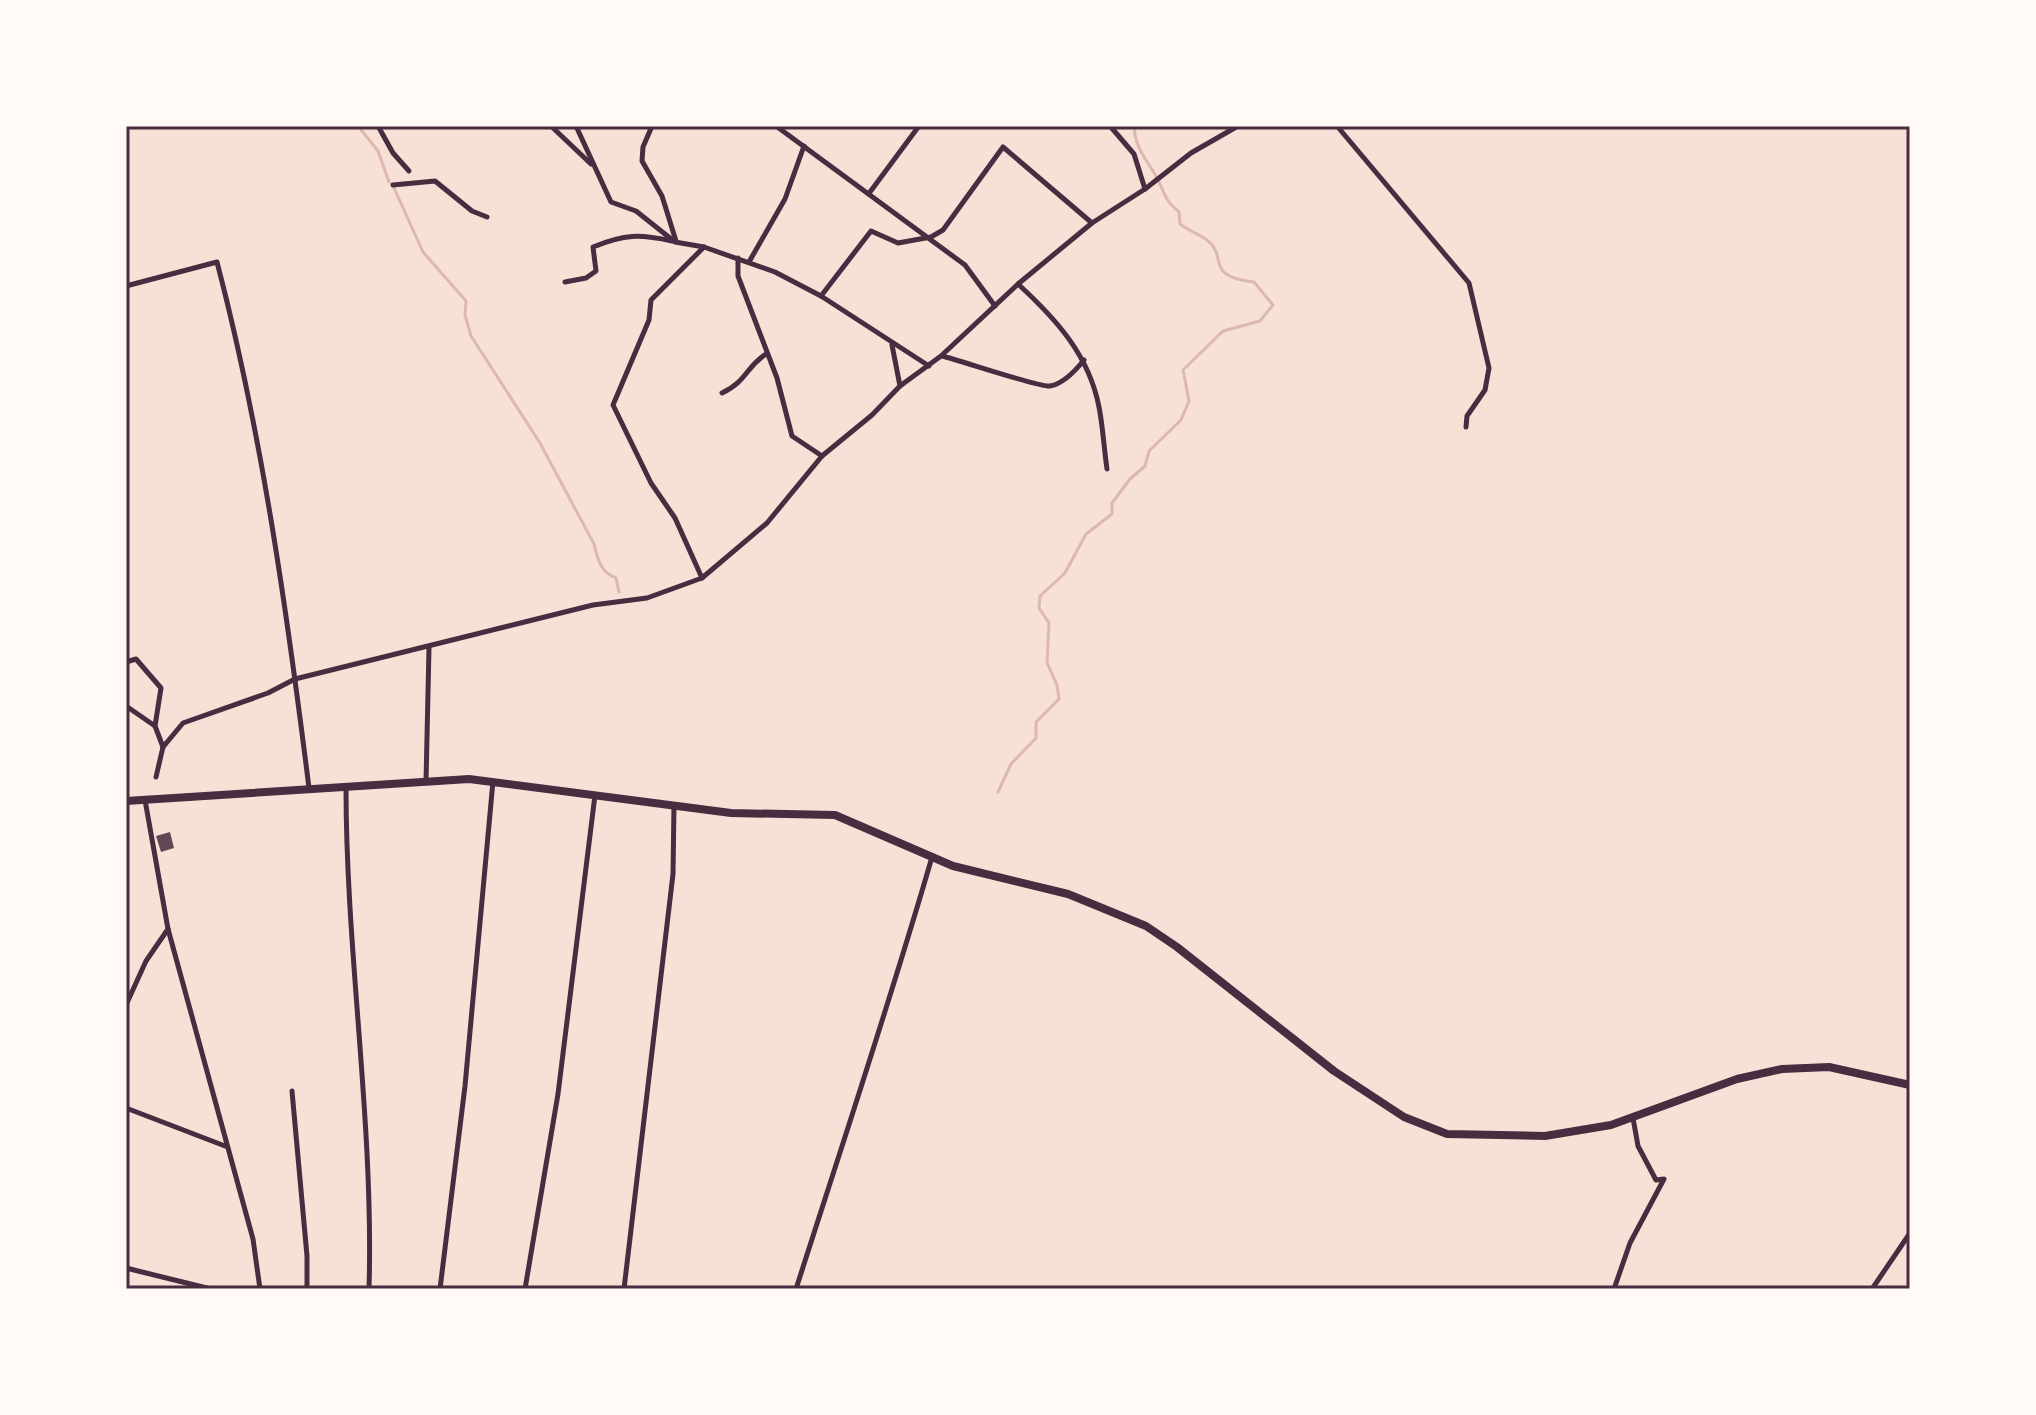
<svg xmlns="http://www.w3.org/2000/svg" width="2036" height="1415" viewBox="0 0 2036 1415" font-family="'DM Sans',sans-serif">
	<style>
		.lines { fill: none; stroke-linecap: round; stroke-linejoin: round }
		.stream { stroke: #dcb8b0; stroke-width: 3 }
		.building { fill: #644757 }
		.minor { stroke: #4a2c40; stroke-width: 5 }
		.primary { stroke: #4a2c40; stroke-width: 8 }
		.neatline { fill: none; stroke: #4a2c40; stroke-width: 3 }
	</style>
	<rect width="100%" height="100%" fill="#f7e1d7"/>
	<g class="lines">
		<!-- stream -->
		<g class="stream">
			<polyline points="358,126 378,151 389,182"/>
			<path d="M394,188L423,252L466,301L465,315L471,336L540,443L594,544C598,560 600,572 616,578L619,592"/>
			<path d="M998,792L1011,764L1036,738V722L1059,699L1057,685L1047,663L1049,623L1039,608L1040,596L1065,573L1086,534L1112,514V503L1130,479L1145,466L1149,451L1181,420L1189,401L1183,370L1223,331L1260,321L1273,305L1254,282C1203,276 1229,257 1207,240C1199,234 1189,231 1180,224L1179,212C1164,199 1166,196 1158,180C1148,160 1135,150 1134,126"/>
		</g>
	</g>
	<!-- building -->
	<polygon class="building" points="170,832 174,848 161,852 156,836"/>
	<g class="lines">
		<!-- minor -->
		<g class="minor">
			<polyline points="378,126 393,153 409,171"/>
			<polyline points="551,126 591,164"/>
			<polyline points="576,126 611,202 636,211 675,242 704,247 775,272 821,296 929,366"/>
			<polyline points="652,126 643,147 642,161 662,196 676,241"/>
			<polyline points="776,126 965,265 995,306"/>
			<polyline points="1110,126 1134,154 1145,189"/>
			<polyline points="1337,126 1469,283 1489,368 1485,390 1467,416 1466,427"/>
			<polyline points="393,185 435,181 472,211 487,217"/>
			<polyline points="870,192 919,126"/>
			<polyline points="738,258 738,276 777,378 792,436 822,456"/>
			<polyline points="749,262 785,199 804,146"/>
			<path d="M565,282L586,278L596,271L593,247C625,234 639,234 672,241"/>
			<path d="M1018,284C1056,319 1089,355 1099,407C1103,427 1104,449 1107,469"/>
			<path d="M126,286L217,262C262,434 287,612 309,788"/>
			<polyline points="821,296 871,231 898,243 931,237 943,230 1003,147 1092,223"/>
			<polyline points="892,345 900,386"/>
			<path d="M942,356C959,360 1041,388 1050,386C1063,384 1076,370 1084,360"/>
			<path d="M722,393C748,380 744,369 766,354"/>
			<polyline points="702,578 675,518 651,483 613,405 649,320 651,300 704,247"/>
			<polyline points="126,662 136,659 161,688 155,726"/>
			<polyline points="126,706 155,726 163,747"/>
			<polyline points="156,777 163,747 183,723 268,693 295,679 593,605 647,598 702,578 767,523 822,456 872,415 900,386 941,356 1018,284 1092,223 1145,189 1191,153 1238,126"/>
			<polyline points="426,782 429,648"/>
			<path d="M346,787C346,955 374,1122 369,1289"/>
			<polyline points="145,800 168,929 253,1239 260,1289"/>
			<polyline points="126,1005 146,961 168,929"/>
			<polyline points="292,1091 307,1256 307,1289"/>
			<polyline points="126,1108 225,1146"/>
			<polyline points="126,1268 211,1289"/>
			<polyline points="440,1289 465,1086 493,781"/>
			<polyline points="525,1289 558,1094 595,795"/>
			<polyline points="624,1289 673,874 674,805"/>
			<path d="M796,1289C842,1145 890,1002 932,857"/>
			<polyline points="1614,1289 1630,1243 1664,1179 1656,1180 1638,1146 1633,1118"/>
			<polyline points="1872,1289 1910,1233"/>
		</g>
		<!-- primary -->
		<polyline class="primary" points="126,801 469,779 731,813 835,815 953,866 1068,894 1146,926 1177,947 1334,1071 1404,1117 1447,1134 1545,1136 1611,1125 1737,1079 1782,1069 1829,1067 1910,1085"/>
	</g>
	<!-- border -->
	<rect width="2036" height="1415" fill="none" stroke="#fffaf5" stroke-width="256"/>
	<rect x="128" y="128" width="1780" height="1159" class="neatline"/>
</svg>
